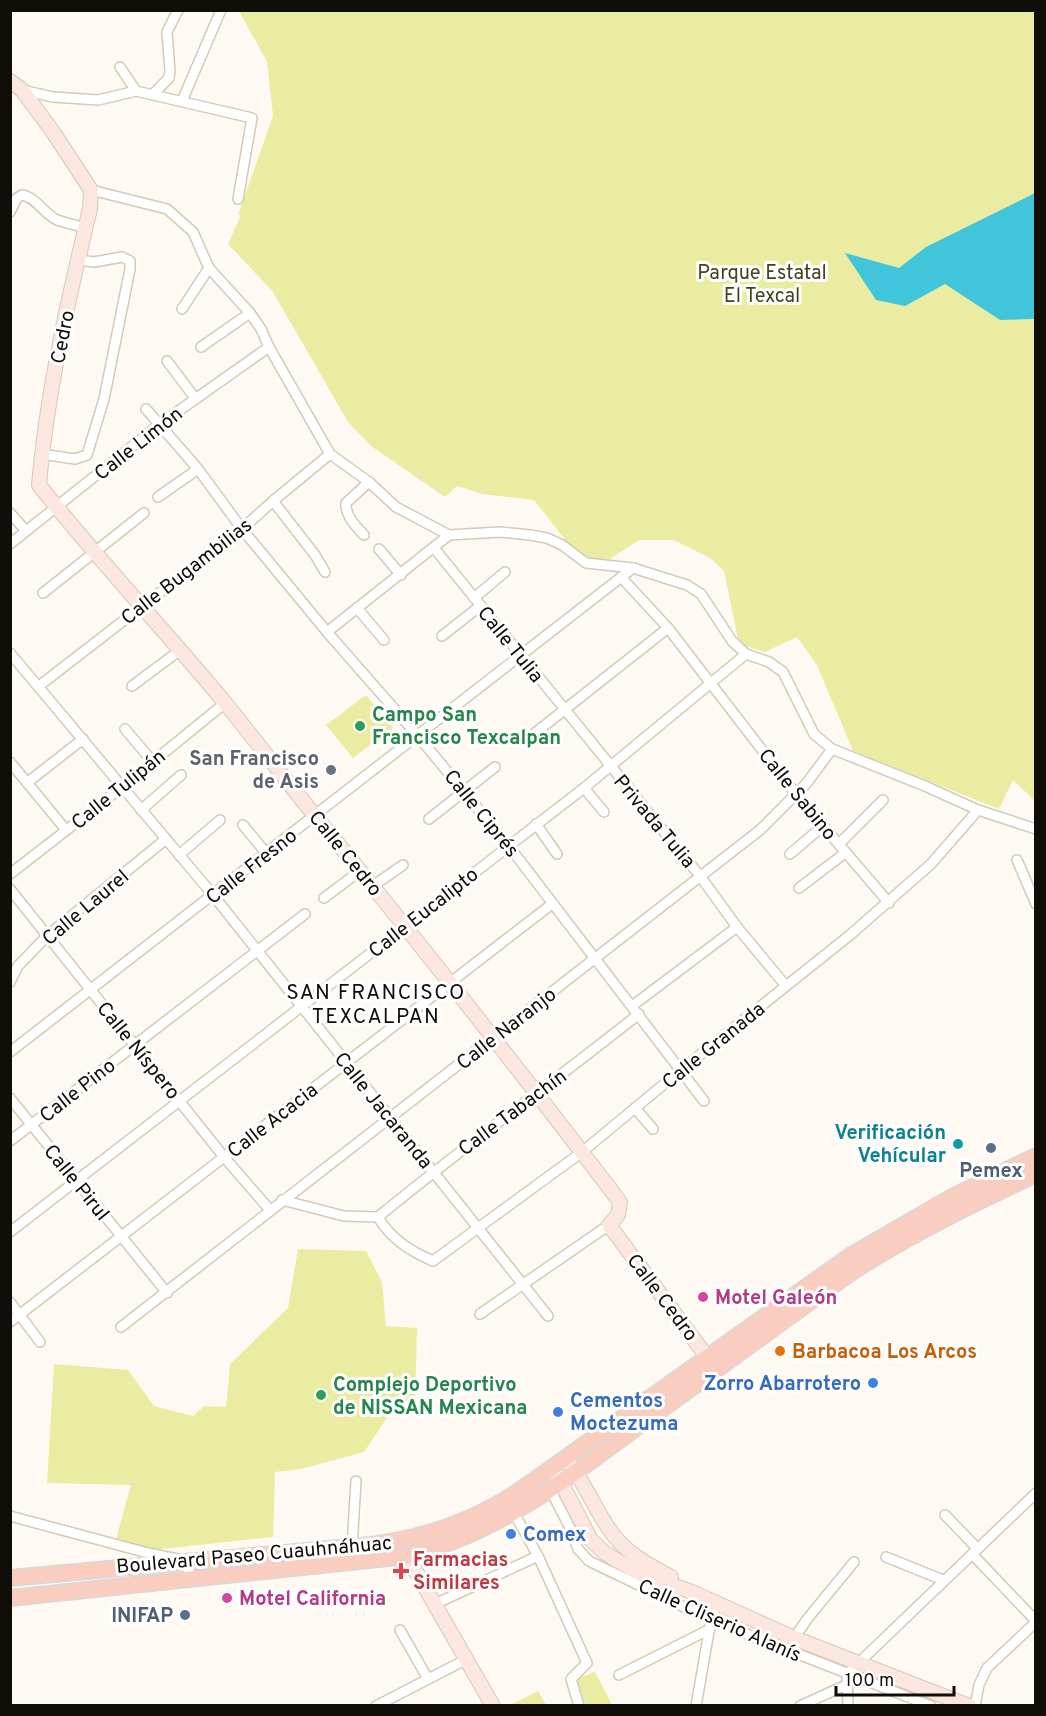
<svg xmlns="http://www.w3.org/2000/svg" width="1046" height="1716" viewBox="0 0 1046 1716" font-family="Overpass,sans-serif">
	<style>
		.green { fill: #eaeda1 }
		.water { fill: #40c5db }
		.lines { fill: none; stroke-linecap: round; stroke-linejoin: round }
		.street-casing { stroke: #d4cab8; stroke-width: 12 }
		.secondary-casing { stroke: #d4cab8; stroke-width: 16 }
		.primary-casing { stroke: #d9d8d7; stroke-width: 18 }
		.street { stroke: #fff; stroke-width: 9 }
		.secondary { stroke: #fce6e0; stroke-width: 14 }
		.primary { stroke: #f9cec0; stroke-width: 15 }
		.leisure-dot { fill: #2e9e5b; stroke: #fff; stroke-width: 2 }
		.worship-dot { fill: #6b7280; stroke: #fff; stroke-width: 2 }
		.culture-dot { fill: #0f9aa8; stroke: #fff; stroke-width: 2 }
		.service-dot { fill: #5c6f8a; stroke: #fff; stroke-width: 2 }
		.hotel-dot { fill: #d1479c; stroke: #fff; stroke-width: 2 }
		.food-dot { fill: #e8710a; stroke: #fff; stroke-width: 2 }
		.shop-dot { fill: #3f7fe0; stroke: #fff; stroke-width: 2 }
		.health-dot { fill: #e0444e; stroke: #fff; stroke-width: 2 }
		.labels { text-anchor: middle; stroke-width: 6; stroke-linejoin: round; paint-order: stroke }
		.park-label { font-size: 20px; fill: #42431c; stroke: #fff }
		.street-label { font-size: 20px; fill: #110d08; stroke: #fff }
		.leisure-label { font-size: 20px; font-weight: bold; fill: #27864d; stroke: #fff; text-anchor: start }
		.worship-label { font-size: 20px; font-weight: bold; fill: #5b616d; stroke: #fff; text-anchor: end }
		.culture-label { font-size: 20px; font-weight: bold; fill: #0d838f; stroke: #fff; text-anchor: end }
		.service-label { font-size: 20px; font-weight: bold; fill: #4e5e75; stroke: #fff }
		.hotel-label { font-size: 20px; font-weight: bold; fill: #b23c85; stroke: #fff; text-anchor: start }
		.food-label { font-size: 20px; font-weight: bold; fill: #c56008; stroke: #fff; text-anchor: start }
		.shop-label { font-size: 20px; font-weight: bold; fill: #366cbe; stroke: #fff; text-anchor: start }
		.health-label { font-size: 20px; font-weight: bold; fill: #be3a42; stroke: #fff; text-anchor: start }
		.neighbourhood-label { font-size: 21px; letter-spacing: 1.5px; fill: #110d08; stroke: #fff }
	</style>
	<rect width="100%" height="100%" fill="#fef9f2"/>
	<!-- green -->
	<g class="green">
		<polygon points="239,11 1035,11 1035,801 1013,780 999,809 853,751 817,665 797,637 765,652 739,644 724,571 710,558 674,540 639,540 607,561 577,555 534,500 482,494 457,486 445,497 371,446 348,422 273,292 228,244 241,215 238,215 273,116 267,62"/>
		<polygon points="366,695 393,728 353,758 326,725"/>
		<polygon points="298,1249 366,1251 382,1282 386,1326 417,1328 415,1403 404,1414 389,1415 364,1452 301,1469 275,1472 273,1537 152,1550 116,1539 131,1485 47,1483 54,1364 128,1370 154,1406 193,1416 204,1406 226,1407 230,1364 288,1308"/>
		<polygon points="595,1672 612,1705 586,1705 575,1679"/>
		<polygon points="538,1691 546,1705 510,1705"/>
	</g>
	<!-- water -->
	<polygon class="water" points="1035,193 1034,319 1000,320 945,284 905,306 876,300 845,253 899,268 926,247"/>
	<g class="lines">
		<!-- street casing -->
		<g class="street-casing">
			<g id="street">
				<polyline points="120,67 136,91"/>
				<polyline points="22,90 53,97 98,100 136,91 252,118 238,199"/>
				<polyline points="152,95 169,78 170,71 167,32 178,10"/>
				<polyline points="182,101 221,10"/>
				<polyline points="91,190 167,209 193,232 209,268 250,313 261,329 269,347 330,454 369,482 396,507 449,535 500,532 530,535 547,538 562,545 586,563 633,568 687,585 701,594 732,641 746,654 769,662 783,672 814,734 832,749 925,786 978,810 1036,829"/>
				<path d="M10,212L17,198L22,195C36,197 44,214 57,220C66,223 76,225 85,228"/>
				<polyline points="182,309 209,268"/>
				<polyline points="201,347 250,313"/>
				<polyline points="167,361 195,398"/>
				<polyline points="146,409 198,469 242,529 327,632 418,736 508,845 704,1101"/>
				<polyline points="41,454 75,459 87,455 104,399 130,269 130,261 122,257 94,262 78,260"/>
				<polyline points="158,497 198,469"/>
				<polyline points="273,501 315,555 325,572"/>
				<polyline points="10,513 26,531"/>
				<path d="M364,535C356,526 345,516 346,503L369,482"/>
				<polyline points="10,544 160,424 269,347"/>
				<polyline points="434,548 700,876 737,927 786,986"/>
				<polyline points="379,549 401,575"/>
				<polyline points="621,577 668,628 796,794 889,903"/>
				<polyline points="43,593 144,513"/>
				<polyline points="474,598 505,572"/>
				<polyline points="357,608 384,640"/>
				<polyline points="327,632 449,535"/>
				<polyline points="442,636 480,606"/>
				<polyline points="10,653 213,895 548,1316"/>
				<polyline points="39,686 242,529 273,501 330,454"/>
				<polyline points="132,686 179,651"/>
				<polyline points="125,729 152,761"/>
				<polyline points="530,737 668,628"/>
				<polyline points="10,762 66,830"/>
				<polyline points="28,782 83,739"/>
				<polyline points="584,788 604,812"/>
				<polyline points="141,810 181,775"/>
				<polyline points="429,819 495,767"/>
				<polyline points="536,824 557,854"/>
				<polyline points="243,825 266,853"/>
				<polyline points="839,844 883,800"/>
				<polyline points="790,854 823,826"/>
				<polyline points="179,855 220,820"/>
				<polyline points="1017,860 1036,904"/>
				<polyline points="10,874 122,787 225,703"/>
				<polyline points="373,886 403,865"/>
				<polyline points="799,888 845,853"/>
				<polyline points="10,889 224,1157 270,1210"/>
				<polyline points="324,898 361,870"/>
				<polyline points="10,982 18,966 47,936 166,839"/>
				<polyline points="632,1006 737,927"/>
				<polyline points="10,1052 633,568"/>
				<polyline points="10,1098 167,1293"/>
				<polyline points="635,1108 653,1129"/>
				<polyline points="10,1141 305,914"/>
				<path d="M282,1200L344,1216L378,1217C463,1147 552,1083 639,1014"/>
				<path d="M378,1217C391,1239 410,1251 433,1261L582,1152L681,1070L850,935L931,864L978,810"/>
				<polyline points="10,1232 584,788 746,654"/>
				<polyline points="10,1302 40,1342"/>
				<polyline points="480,1314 609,1225"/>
				<polyline points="10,1322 552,904"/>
				<polyline points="121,1327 760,830 806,784 832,749"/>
				<polyline points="550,1489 569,1526 578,1549 589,1561 711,1620 931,1706"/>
				<polyline points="514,1513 538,1556 587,1663 571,1679 579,1706"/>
				<polyline points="945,1515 977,1548"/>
				<polyline points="10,1516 148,1553 187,1561 190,1580"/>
				<polyline points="352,1547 356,1481"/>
				<polyline points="972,1554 1036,1621"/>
				<polyline points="886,1557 943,1580"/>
				<polyline points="435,1604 538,1556"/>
				<polyline points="400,1630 428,1679"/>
				<polyline points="794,1638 808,1618 854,1562"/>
				<polyline points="619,1675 710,1629"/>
				<polyline points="376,1706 467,1659"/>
				<polyline points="696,1706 711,1620 717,1605"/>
				<polyline points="800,1706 846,1685"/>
				<polyline points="848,1706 847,1674 1036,1493"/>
				<polyline points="975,1706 979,1685 987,1668 1036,1622"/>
			</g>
		</g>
		<!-- secondary casing -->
		<g class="secondary-casing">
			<g id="secondary">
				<path d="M10,81L22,90L53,132L91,190L90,209C68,300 47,392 39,485C98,560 165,630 226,704C256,741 285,779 315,816C420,943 521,1072 620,1202L618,1215L609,1225L713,1365"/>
				<path d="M565,1458C584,1480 593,1506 609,1529C624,1552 648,1565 671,1577"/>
				<polyline points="553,1467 591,1540 605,1553 618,1561 639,1573 692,1592 794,1638 969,1706"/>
				<polyline points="407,1556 493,1706"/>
			</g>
		</g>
		<!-- primary casing -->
		<g class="primary-casing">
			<g id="primary">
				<path d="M10,1578L371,1545C425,1538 474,1521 519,1491L850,1256L952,1197L1036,1156"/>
				<path d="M10,1598L407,1556C502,1533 578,1470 655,1414C722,1366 788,1317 855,1270C913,1233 974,1203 1036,1174"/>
			</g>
		</g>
		<!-- street -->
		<use href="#street" class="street"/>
		<!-- secondary -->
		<use href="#secondary" class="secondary"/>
		<!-- primary -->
		<use href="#primary" class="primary"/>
	</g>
	<!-- markers -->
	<g class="leisure-dot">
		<circle cx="360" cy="726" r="6"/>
		<circle cx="321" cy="1395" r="6"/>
	</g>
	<circle class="worship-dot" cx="331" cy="770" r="6"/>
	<circle class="culture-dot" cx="958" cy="1144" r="6"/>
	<g class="service-dot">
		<circle cx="991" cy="1148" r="6"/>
		<circle cx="185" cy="1615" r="6"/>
	</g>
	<g class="hotel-dot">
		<circle cx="703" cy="1297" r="6"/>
		<circle cx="227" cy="1598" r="6"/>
	</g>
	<circle class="food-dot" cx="780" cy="1351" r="6"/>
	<g class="shop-dot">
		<circle cx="873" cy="1383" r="6"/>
		<circle cx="558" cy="1412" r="6"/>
		<circle cx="511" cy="1534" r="6"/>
	</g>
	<path class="health-dot" d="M398 1562h6v6h6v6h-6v6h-6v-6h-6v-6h6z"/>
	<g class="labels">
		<!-- park labels -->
		<g class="park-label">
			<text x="762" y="279">Parque Estatal<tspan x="762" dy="23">El Texcal</tspan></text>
		</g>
		<!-- street labels -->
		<g class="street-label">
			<text transform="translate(62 337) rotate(-79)" y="7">Cedro</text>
			<text transform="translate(138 443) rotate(-38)" y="7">Calle Limón</text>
			<text transform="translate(186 571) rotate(-38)" y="7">Calle Bugambilias</text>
			<text transform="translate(511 644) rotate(51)" y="7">Calle Tulia</text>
			<text transform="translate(118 789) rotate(-39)" y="7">Calle Tulipán</text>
			<text transform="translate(798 794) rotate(51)" y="7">Calle Sabino</text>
			<text transform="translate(482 813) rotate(51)" y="7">Calle Ciprés</text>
			<text transform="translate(655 821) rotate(50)" y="7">Privada Tulia</text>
			<text transform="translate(346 853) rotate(51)" y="7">Calle Cedro</text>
			<text transform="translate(251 866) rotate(-38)" y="7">Calle Fresno</text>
			<text transform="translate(85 907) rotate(-40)" y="7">Calle Laurel</text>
			<text transform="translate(423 912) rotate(-38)" y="7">Calle Eucalipto</text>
			<text transform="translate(506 1028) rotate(-38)" y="7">Calle Naranjo</text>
			<text transform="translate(713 1045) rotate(-39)" y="7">Calle Granada</text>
			<text transform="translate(139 1050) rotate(51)" y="7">Calle Níspero</text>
			<text transform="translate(77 1090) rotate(-38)" y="7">Calle Pino</text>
			<text transform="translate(384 1110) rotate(51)" y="7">Calle Jacaranda</text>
			<text transform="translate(512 1112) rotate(-37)" y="7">Calle Tabachín</text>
			<text transform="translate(272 1120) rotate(-38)" y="7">Calle Acacia</text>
			<text transform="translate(77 1182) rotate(51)" y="7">Calle Pirul</text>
			<text transform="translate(663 1297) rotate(53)" y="7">Calle Cedro</text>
			<text transform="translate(254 1554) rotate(-5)" y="7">Boulevard Paseo Cuauhnáhuac</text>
			<text transform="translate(720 1620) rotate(24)" y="7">Calle Cliserio Alanís</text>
		</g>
		<!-- leisure labels -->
		<g class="leisure-label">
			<text x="372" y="721">Campo San<tspan x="372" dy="23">Francisco Texcalpan</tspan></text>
			<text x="333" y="1391">Complejo Deportivo<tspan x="333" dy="23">de NISSAN Mexicana</tspan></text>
		</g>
		<!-- worship labels -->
		<g class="worship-label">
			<text x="319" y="765">San Francisco<tspan x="319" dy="23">de Asis</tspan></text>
		</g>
		<!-- culture labels -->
		<g class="culture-label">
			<text x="946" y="1139">Verificación<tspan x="946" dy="23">Vehícular</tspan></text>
		</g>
		<!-- service labels -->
		<g class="service-label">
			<text x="991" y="1177">Pemex</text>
			<text x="173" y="1622" text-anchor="end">INIFAP</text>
		</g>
		<!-- hotel labels -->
		<g class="hotel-label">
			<text x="715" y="1304">Motel Galeón</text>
			<text x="239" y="1605">Motel California</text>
		</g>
		<!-- food labels -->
		<g class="food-label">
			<text x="792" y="1358">Barbacoa Los Arcos</text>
		</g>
		<!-- shop labels -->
		<g class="shop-label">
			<text x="861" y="1390" text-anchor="end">Zorro Abarrotero</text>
			<text x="570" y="1407">Cementos<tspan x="570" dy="23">Moctezuma</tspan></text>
			<text x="523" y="1541">Comex</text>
		</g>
		<!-- health labels -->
		<g class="health-label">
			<text x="413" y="1566">Farmacias<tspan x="413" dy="23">Similares</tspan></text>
		</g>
		<!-- neighbourhood labels -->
		<g class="neighbourhood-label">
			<text x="376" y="999">SAN FRANCISCO<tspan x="376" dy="24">TEXCALPAN</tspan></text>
		</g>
	</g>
	<!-- border -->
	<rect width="1046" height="1716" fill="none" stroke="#110d08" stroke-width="24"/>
	<!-- scale -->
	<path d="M836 1686v9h118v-9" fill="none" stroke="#110d08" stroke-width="3"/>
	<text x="845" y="1686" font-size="18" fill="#110d08" stroke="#ffffff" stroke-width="4.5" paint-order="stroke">100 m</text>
</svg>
